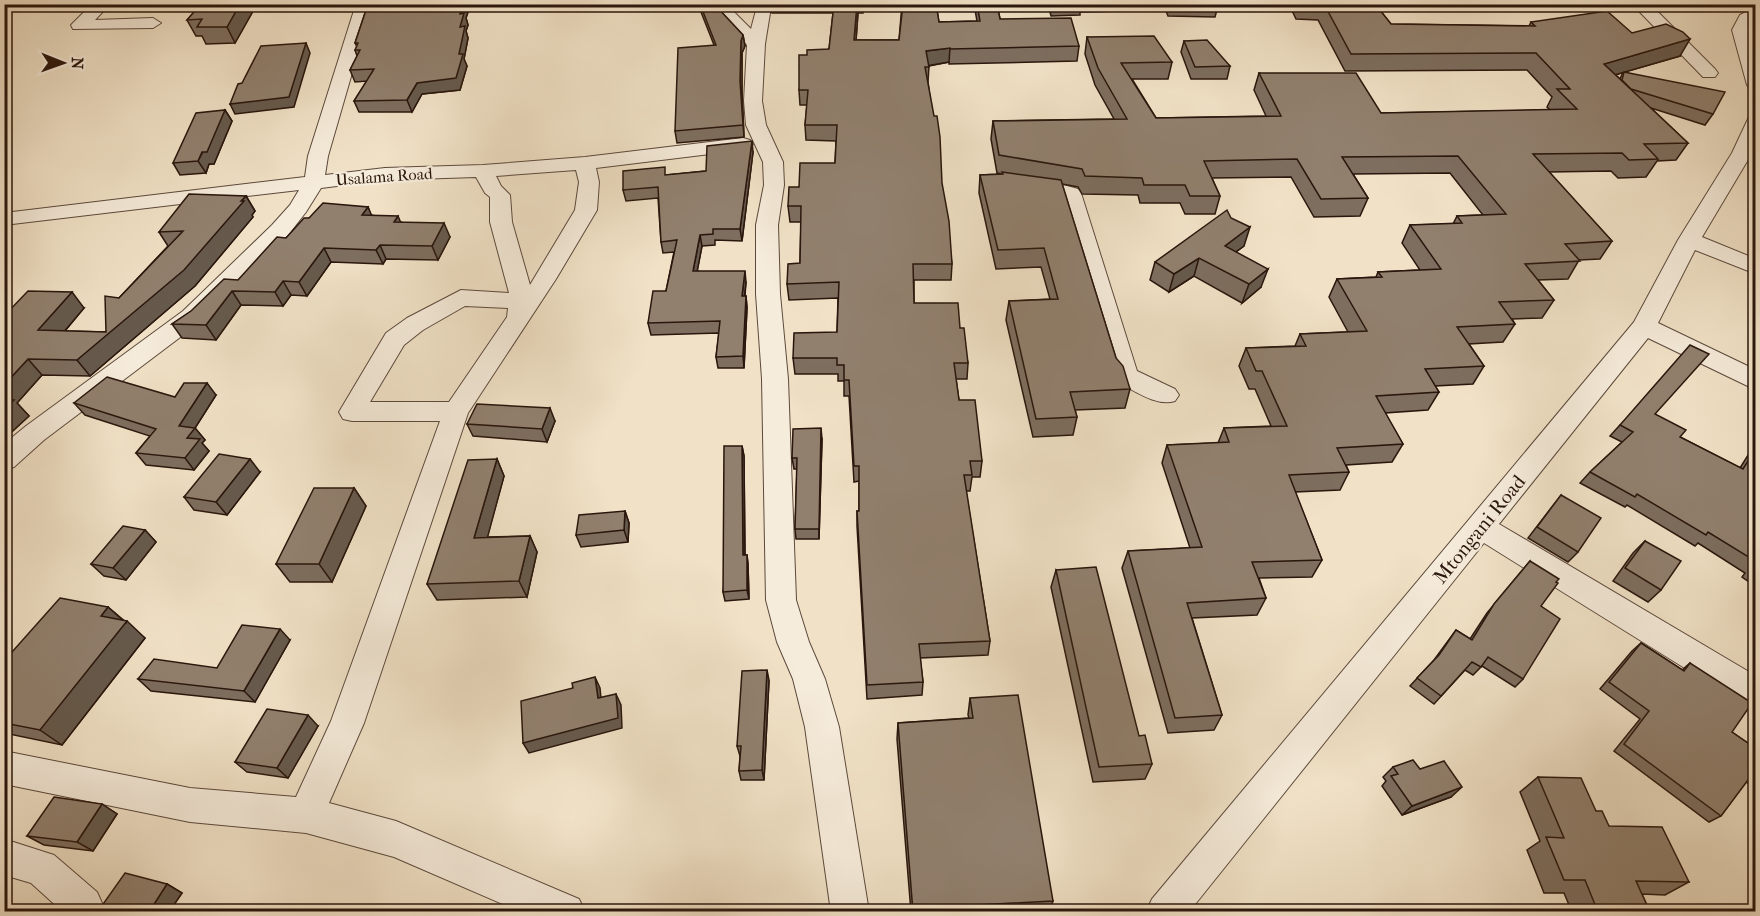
<svg xmlns="http://www.w3.org/2000/svg" width="1760" height="916" viewBox="0 0 1760 916" font-family="'IM FELL French Canon',serif">
	<style>
		.lines { fill: none; stroke-linecap: round; stroke-linejoin: round }
		.minor-casing { stroke: #5c493c; stroke-width: 2 }
		.minor { fill: #f6ecdb; fill-rule: evenodd }
		.wall { fill: #7d6e5f; stroke: #2a160d; stroke-width: 1.5; fill-rule: evenodd }
		.shaded-wall { fill: #665a4d; stroke: #2a160d; stroke-width: 1.5 }
		.building { fill: #91806e; stroke: #2a160d; stroke-width: 1.5 }
		.labels { text-anchor: middle; stroke-width: 4.5; stroke-linejoin: round; paint-order: stroke }
		.far-street-label { font-size: 16px; fill: #2a160d; stroke: #f6ecdb }
		.street-label { font-size: 20px; fill: #2a160d; stroke: #f6ecdb }
	</style>
	<rect width="100%" height="100%" fill="#f1e2c7"/>
	<filter id="stains"><feTurbulence type="fractalNoise" baseFrequency=".00333" numOctaves="4"/><feColorMatrix values="0 0 0 0 .2 0 0 0 0 .09 0 0 0 0 .02 0 0 0 .5 -.17"/></filter>
	<radialGradient id="worn" r=".72"><stop offset=".6" stop-color="#630" stop-opacity="0"/><stop offset="1" stop-color="#630" stop-opacity=".3"/></radialGradient>
	<g class="lines">
		<!-- minor casing -->
		<g class="minor-casing">
			<g id="minor">
				<polygon points="92,4 110,4 95,20 153,18 161,23 153,28 73,29 71,25"/>
				<path d="M356,4H372L328,156L325,175L385,168L483,165L585,157L743,138L750,140L753,144L750,148L743,150L596,168L599,182L597,210L556,279L468,413L364,723L329,803L396,821L579,899L585,912H521L394,857L306,833L190,822L4,784V751L190,788L296,797L331,721L440,421H352L343,419L339,412L386,333L407,318L461,290L509,293L490,222V197L485,193L476,177L385,180L321,188L306,212L288,235L199,323L44,440L14,467L4,470V444L26,426L183,311L272,225L290,205L299,190L4,225V213L305,177L308,156ZM576,170L579,182L575,210L530,285L512,222L510,195L501,186L496,176ZM465,306L508,308L507,317L449,402H370L404,345L423,330Z"/>
				<polygon points="665,4 726,4 751,29 756,10 768,10 770,13 765,44 762,101 766,125 783,162 784,185 778,225 780,294 788,379 796,600 809,642 825,679 839,727 869,912 831,912 805,727 793,679 777,642 766,600 762,379 756,294 756,225 764,185 763,162 746,125 744,101 747,45 713,10 673,9"/>
				<polygon points="1632,4 1650,4 1715,69 1718,73 1715,77 1703,77"/>
				<polygon points="1756,7 1756,19 1748,30 1756,54 1756,90 1750,89 1747,85 1732,30 1740,15"/>
				<polygon points="1756,115 1756,144 1752,153 1702,237 1756,259 1756,274 1695,250 1658,323 1756,370 1756,390 1648,338 1499,524 1756,676 1756,709 1744,705 1484,543 1189,912 1146,912 1152,899 1634,322 1678,240 1732,153 1747,121 1749,117"/>
				<path d="M1029,179L1049,181L1078,189L1081,193L1137,371L1175,389L1179,395L1175,401C1156,407 1134,390 1117,382L1062,197L1022,189L1019,185L1022,181Z"/>
				<polygon points="4,839 54,855 97,892 106,912 63,912 31,883 4,875"/>
			</g>
		</g>
		<!-- minor -->
		<use href="#minor" class="minor"/>
	</g>
	<!-- wall -->
	<g class="wall">
		<polygon points="201,4 257,4 235,43 206,44 202,36 196,36 187,20"/>
		<polygon points="368,4 469,4 470,6 466,18 468,25 466,31 468,38 464,59 467,66 460,90 422,94 412,112 359,112 354,101 367,81 355,82 350,70 357,56 355,50 357,47 355,43"/>
		<polygon points="700,4 714,4 743,35 745,46 742,53 742,92 744,137 677,143 675,131 714,45 701,12"/>
		<polygon points="766,4 863,4 863,13 858,13 856,40 899,40 902,4 936,4 939,22 977,21 974,4 997,4 1000,19 1079,46 1077,61 949,64 949,62 929,66 928,82 952,264 951,280 914,280 914,303 960,328 968,363 967,379 956,379 959,400 982,461 980,477 972,477 970,491 966,491 990,641 988,655 920,658 923,682 922,695 867,699 857,526 857,511 859,511 859,481 854,482 849,396 844,396 844,381 838,381 838,374 795,374 793,358 837,332 838,298 789,300 787,284 800,263 801,222 790,222 788,206 799,187 835,163 836,141 806,140 805,125 807,105 800,105 799,90 807,55 829,49 833,13 772,13 766,8"/>
		<polygon points="1048,4 1125,4 1124,11 1080,12 1080,15 1051,16"/>
		<polygon points="1163,4 1218,4 1218,6 1215,17 1168,16"/>
		<path d="M1289,4H1375L1391,24L1529,26L1531,22L1632,33L1680,56L1624,72L1713,114L1705,125L1651,108L1688,143L1676,160L1657,161L1646,177L1618,178L1611,171L1549,172L1612,241L1600,259L1579,260L1568,279L1538,280L1554,300L1542,318L1512,319L1515,324L1503,342L1469,344L1484,366L1473,384L1435,386L1439,392L1428,410L1385,413L1403,444L1392,462L1346,465L1349,472L1340,490L1295,492L1322,560L1312,577L1259,578L1266,598L1257,615L1192,618L1222,715L1214,730L1168,733L1122,568L1128,551L1190,548L1162,463L1167,445L1218,443L1224,428L1271,426L1255,389H1249L1239,366L1246,348L1295,346L1300,334L1348,332L1329,297L1337,279L1376,277L1378,272L1420,270L1402,243L1410,225L1453,224L1457,216L1483,215L1450,173L1353,174L1368,198L1360,216L1314,217L1291,177L1212,178L1220,196L1215,214H1185L1180,203H1140L1138,195L1082,194L1078,187L1062,184L1116,358L1130,389L1125,408L1075,410L1077,417L1073,435L1033,437L1006,320L1009,301L1050,299L1041,267L996,269L979,193L980,175L1002,174L997,173L991,139L993,121L1114,119L1095,85L1085,54L1087,37L1172,62L1168,79H1132L1156,118L1266,116L1254,90L1259,73L1381,113L1550,110L1547,107L1552,97L1527,70L1345,71L1318,20L1296,19ZM1623,72L1620,79L1616,75Z"/>
		<polygon points="1184,41 1230,66 1227,79 1191,79 1181,52"/>
		<polygon points="225,110 232,121 214,164 209,164 206,173 180,175 173,163"/>
		<polygon points="753,152 742,241 715,240 715,245 702,246 697,271 746,282 745,296 746,296 747,308 744,368 718,368 716,357 719,333 651,335 648,323 666,291 674,252 663,253 661,242 658,198 626,201 623,190 666,175 706,171"/>
		<polygon points="246,196 255,211 252,215 253,217 195,286 90,376 42,375 17,403 29,416 4,439 4,316 84,308 65,331 106,332 119,298 168,246 159,232"/>
		<polygon points="368,207 371,215 401,222 450,237 438,260 386,259 383,264 331,262 307,296 291,295 283,306 241,305 216,340 182,338 172,324 238,280 309,218"/>
		<polygon points="1244,246 1236,252 1261,287 1242,303 1194,276 1169,292 1150,280 1155,262"/>
		<polygon points="216,395 195,428 205,440 202,443 209,451 194,470 146,465 136,453 150,436 85,415 74,403"/>
		<polygon points="1655,414 1680,437 1740,468 1755,444 1755,507 1749,519 1755,523 1755,586 1742,577 1745,573 1698,543 1695,546 1627,505 1625,507 1580,483 1590,472 1622,442 1610,436 1620,425"/>
		<polygon points="555,421 547,442 473,436 467,424"/>
		<polygon points="822,439 819,539 796,539 795,529 797,469 794,469 792,458"/>
		<polygon points="742,446 744,456 745,555 747,555 748,564 749,599 725,601 723,592"/>
		<polygon points="497,459 504,476 487,537 530,536 537,552 527,597 437,600 427,584"/>
		<polygon points="260,472 227,515 194,510 184,497"/>
		<polygon points="354,488 366,506 332,582 290,582 276,564"/>
		<polygon points="1561,495 1578,552 1568,562 1528,538"/>
		<polygon points="625,511 629,523 628,542 581,547 576,535"/>
		<polygon points="145,530 156,542 126,580 104,576 91,564"/>
		<polygon points="1645,541 1661,590 1648,602 1613,581 1633,553"/>
		<polygon points="1530,561 1541,606 1523,679 1515,687 1482,666 1473,675 1465,670 1434,704 1410,686 1434,660 1456,630 1470,639 1487,613"/>
		<polygon points="1056,570 1152,764 1145,779 1093,782 1051,587"/>
		<polygon points="108,607 145,638 62,745 4,733 4,661"/>
		<polygon points="290,640 255,702 151,691 138,679 217,668"/>
		<polygon points="1641,643 1682,670 1690,663 1732,732 1755,748 1755,788 1746,782 1721,816 1709,822 1614,751 1640,719 1600,689 1632,651"/>
		<polygon points="769,680 764,780 741,780 739,771 740,756 737,746"/>
		<polygon points="970,698 1053,901 1049,912 911,912 897,739 898,723 969,718 968,715"/>
		<polygon points="318,726 288,778 247,772 235,762"/>
		<polygon points="1393,767 1420,769 1451,797 1402,815 1382,786 1386,781 1383,777"/>
		<polygon points="1538,777 1596,811 1609,826 1689,882 1665,895 1642,894 1650,912 1572,912 1564,893 1544,893 1527,850 1540,841 1520,792"/>
		<polygon points="102,804 117,814 93,851 44,845 27,836"/>
		<polygon points="167,884 182,893 169,912 110,912 101,907"/>
	</g>
	<!-- shaded-wall -->
	<g class="shaded-wall">
		<polygon points="240,4 257,4 235,43 227,27"/>
		<polygon points="463,4 469,4 470,6 466,18 468,25 466,31 468,38 464,59 467,66 460,90 422,94 412,112 407,100 417,83 459,54 460,14"/>
		<polygon points="857,4 858,13 855,55 854,40"/>
		<polygon points="743,35 745,46 742,53 742,92 744,137 740,81 741,41"/>
		<polygon points="1690,39 1680,56 1594,81 1604,64"/>
		<polygon points="306,43 310,53 294,107 235,114 230,104"/>
		<polygon points="950,48 949,62 926,66 926,51"/>
		<polygon points="225,110 232,121 214,164 209,164 206,173 198,161"/>
		<polygon points="752,141 753,152 742,241 740,229"/>
		<polygon points="246,196 255,211 252,215 253,217 195,286 90,376 77,360"/>
		<polygon points="368,207 374,221 362,215"/>
		<polygon points="398,216 404,230 394,222"/>
		<polygon points="444,223 450,237 438,260 432,246"/>
		<polygon points="1250,227 1244,246 1219,264 1225,246"/>
		<polygon points="700,235 702,246 695,283 693,271"/>
		<polygon points="380,245 386,259 383,264 376,250"/>
		<polygon points="324,248 331,262 307,296 299,282"/>
		<polygon points="1199,258 1194,276 1169,292 1174,274"/>
		<polygon points="1268,269 1261,287 1242,303 1249,284"/>
		<polygon points="745,271 746,282 743,308 742,296"/>
		<polygon points="283,281 291,295 283,306 275,292"/>
		<polygon points="232,291 241,305 216,340 206,325"/>
		<polygon points="72,292 84,308 52,346 38,330"/>
		<polygon points="746,296 747,308 744,368 743,356"/>
		<polygon points="28,359 42,375 17,403 29,416 4,439 4,385"/>
		<polygon points="207,383 216,395 195,428 205,440 202,443 209,451 194,470 185,458 179,426"/>
		<polygon points="550,408 555,421 547,442 542,429"/>
		<polygon points="821,428 822,439 819,539 819,529"/>
		<polygon points="742,446 744,456 745,564 743,555"/>
		<polygon points="250,459 260,472 227,515 216,502"/>
		<polygon points="497,459 504,476 483,554 474,538"/>
		<polygon points="354,488 366,506 332,582 319,564"/>
		<polygon points="625,511 629,523 628,542 624,530"/>
		<polygon points="145,530 156,542 126,580 113,568"/>
		<polygon points="530,536 537,552 527,597 519,581"/>
		<polygon points="747,555 748,564 749,599 747,590"/>
		<polygon points="108,607 126,623 127,621 145,638 62,745 40,730 101,616"/>
		<polygon points="280,629 290,640 255,702 244,691"/>
		<polygon points="767,670 769,680 764,780 762,770"/>
		<polygon points="595,677 600,688 602,709 598,698"/>
		<polygon points="616,694 621,705 622,728 529,753 523,743"/>
		<polygon points="308,715 318,726 288,778 277,768"/>
		<polygon points="1462,787 1451,797 1402,815 1412,806"/>
		<polygon points="102,804 117,814 93,851 77,842"/>
		<polygon points="167,884 182,893 169,912 149,912"/>
	</g>
	<!-- building -->
	<g class="building">
		<polygon points="201,4 240,4 227,27 197,27 202,19 187,20"/>
		<polygon points="368,4 463,4 460,14 464,13 460,27 465,26 459,54 463,54 456,78 417,83 407,100 354,101 374,69 350,70 360,50 355,50 358,43 355,43"/>
		<polygon points="700,4 714,4 743,35 741,41 740,81 743,125 675,131 678,48 716,45"/>
		<polygon points="834,4 857,4 854,40 899,40 903,4 936,4 939,22 980,21 977,4 997,4 1000,19 1071,18 1079,46 950,49 950,48 926,51 929,67 925,67 934,116 937,116 940,137 942,183 949,221 952,264 913,264 914,303 958,303 960,328 964,328 968,363 954,363 959,400 975,400 982,461 970,461 972,475 964,475 990,641 919,644 923,682 867,685 857,511 859,511 859,466 854,466 849,380 844,380 844,365 837,365 837,358 793,358 794,333 837,332 839,282 787,284 788,264 800,263 801,206 788,206 789,187 799,187 800,163 835,163 837,125 805,125 808,90 799,90 799,55 807,55 807,50 829,49"/>
		<polygon points="1218,4 1218,6 1170,4"/>
		<polygon points="1324,4 1375,4 1391,24 1535,26 1531,22 1607,11 1632,33 1666,24 1683,32 1690,39 1604,64 1688,143 1644,144 1658,159 1629,160 1622,153 1533,154 1612,241 1565,244 1580,261 1525,264 1554,300 1499,302 1515,324 1457,327 1484,366 1425,369 1439,392 1376,396 1403,444 1337,448 1349,472 1289,475 1322,560 1252,562 1266,598 1187,603 1222,715 1175,718 1128,551 1202,547 1167,445 1229,442 1224,428 1287,426 1262,371 1256,371 1246,348 1306,346 1300,334 1367,331 1337,279 1382,277 1378,272 1441,269 1410,225 1462,223 1457,216 1506,214 1458,156 1342,157 1368,198 1321,199 1297,159 1204,161 1220,196 1190,196 1185,185 1144,185 1142,178 1085,176 1082,169 999,155 993,121 1127,119 1098,68 1087,37 1154,36 1172,62 1121,63 1156,118 1281,116 1259,73 1356,73 1381,113 1577,109 1557,89 1570,89 1536,53 1351,54"/>
		<polygon points="1207,40 1230,66 1195,67 1184,41"/>
		<polygon points="306,43 289,97 230,104 238,84 242,83 261,46"/>
		<polygon points="1624,72 1725,92 1713,114 1631,89 1622,80"/>
		<polygon points="225,110 207,152 202,152 198,161 173,163 196,113"/>
		<polygon points="752,141 740,229 713,229 713,234 700,235 693,271 745,271 742,296 746,296 743,356 716,357 720,321 648,323 653,291 666,291 677,240 661,242 658,187 623,190 623,171 665,167 665,175 706,171 707,146"/>
		<polygon points="1002,172 1061,180 1116,358 1123,366 1130,389 1070,392 1077,417 1036,419 1009,301 1058,299 1044,248 998,250 980,175 1003,174"/>
		<polygon points="189,194 246,196 241,201 244,201 184,270 77,360 28,359 4,385 4,316 28,291 72,292 38,330 106,332 105,296 119,298 183,231 159,232"/>
		<polygon points="323,203 368,207 362,215 398,216 394,222 444,223 432,246 380,245 376,250 324,248 299,282 283,281 275,292 232,291 206,325 172,324 191,311 224,279 238,280 277,237 286,238 304,218 309,218"/>
		<polygon points="1227,210 1231,218 1250,227 1225,246 1268,269 1249,284 1199,258 1174,274 1155,262"/>
		<polygon points="1690,345 1709,354 1655,414 1686,430 1680,437 1743,469 1755,450 1755,507 1749,519 1755,523 1755,561 1708,532 1706,535 1637,494 1635,497 1590,472 1633,432 1620,425"/>
		<polygon points="107,377 175,397 184,383 207,383 179,426 195,428 187,438 200,439 185,458 136,453 156,429 74,403"/>
		<polygon points="4,398 14,400 4,409"/>
		<polygon points="477,404 550,408 542,429 467,424"/>
		<polygon points="821,428 819,529 795,529 797,458 792,458 793,429"/>
		<polygon points="724,446 742,446 743,555 747,555 747,590 723,592"/>
		<polygon points="219,454 250,459 216,502 184,497"/>
		<polygon points="497,459 474,538 530,536 519,581 427,584 468,460"/>
		<polygon points="314,488 354,488 319,564 276,564"/>
		<polygon points="1561,495 1601,518 1578,552 1537,527"/>
		<polygon points="625,511 624,530 576,535 579,515"/>
		<polygon points="123,526 145,530 113,568 91,564"/>
		<polygon points="1645,541 1681,561 1661,590 1625,568"/>
		<polygon points="1530,561 1559,579 1556,582 1558,583 1541,606 1560,619 1523,679 1488,657 1481,667 1472,662 1441,696 1417,678 1439,655 1456,630 1472,640 1494,604"/>
		<polygon points="1096,567 1139,736 1145,735 1152,764 1099,767 1056,570"/>
		<polygon points="60,598 108,607 101,616 127,621 40,730 4,723 4,661"/>
		<polygon points="242,625 280,629 244,691 138,679 154,659 217,668"/>
		<polygon points="1641,643 1684,671 1690,663 1752,703 1732,732 1755,748 1755,773 1754,772 1721,816 1624,744 1649,711 1609,682"/>
		<polygon points="767,670 762,770 739,771 741,746 737,746 742,671"/>
		<polygon points="595,677 598,698 616,694 618,718 523,743 521,701 573,688 572,683"/>
		<polygon points="1018,695 1053,901 978,905 979,912 913,912 898,723 973,718 970,698"/>
		<polygon points="267,709 308,715 277,768 235,762"/>
		<polygon points="1413,760 1420,769 1444,761 1462,787 1412,806 1391,776 1398,774 1393,767"/>
		<polygon points="1538,777 1581,778 1596,811 1602,811 1609,826 1662,827 1689,882 1636,881 1650,912 1598,912 1585,880 1564,880 1546,837 1564,838"/>
		<polygon points="54,797 102,804 77,842 27,836"/>
		<polygon points="125,873 167,884 149,912 118,912 101,907"/>
		<polygon points="1313,906 1316,912 1302,912"/>
		<polygon points="23,908 36,912 20,912"/>
	</g>
	<g class="labels">
		<!-- far-street labels -->
		<g class="far-street-label">
			<text transform="translate(384 176) rotate(-4)" y="6">Usalama Road</text>
		</g>
		<!-- street labels -->
		<g class="street-label">
			<text transform="translate(1479 529) rotate(-51)" y="7">Mtongani Road</text>
		</g>
	</g>
	<!-- margin -->
	<rect width="1760" height="916" fill="none" stroke="#f1e2c7" stroke-width="24"/>
	<rect x="6" y="6" width="1748" height="904" fill="none" stroke="#2a160d" stroke-width="3"/>
	<rect x="12" y="12" width="1736" height="892" fill="none" stroke="#2a160d" stroke-width="1.5"/>
	<!-- north arrow -->
	<g transform="translate(63 63) rotate(91)" stroke="#f6ecdb" stroke-width="4.5" paint-order="stroke">
	<path d="M0-4.5L10 22L0 15L-10 22Z" fill="#2a160d"/>
	<text y="-9" font-size="16" font-weight="bold" text-anchor="middle" fill="#2a160d">N</text>
	</g>
	<rect width="100%" height="100%" filter="url(#stains)"/>
	<rect width="100%" height="100%" fill="url(#worn)"/>
</svg>
